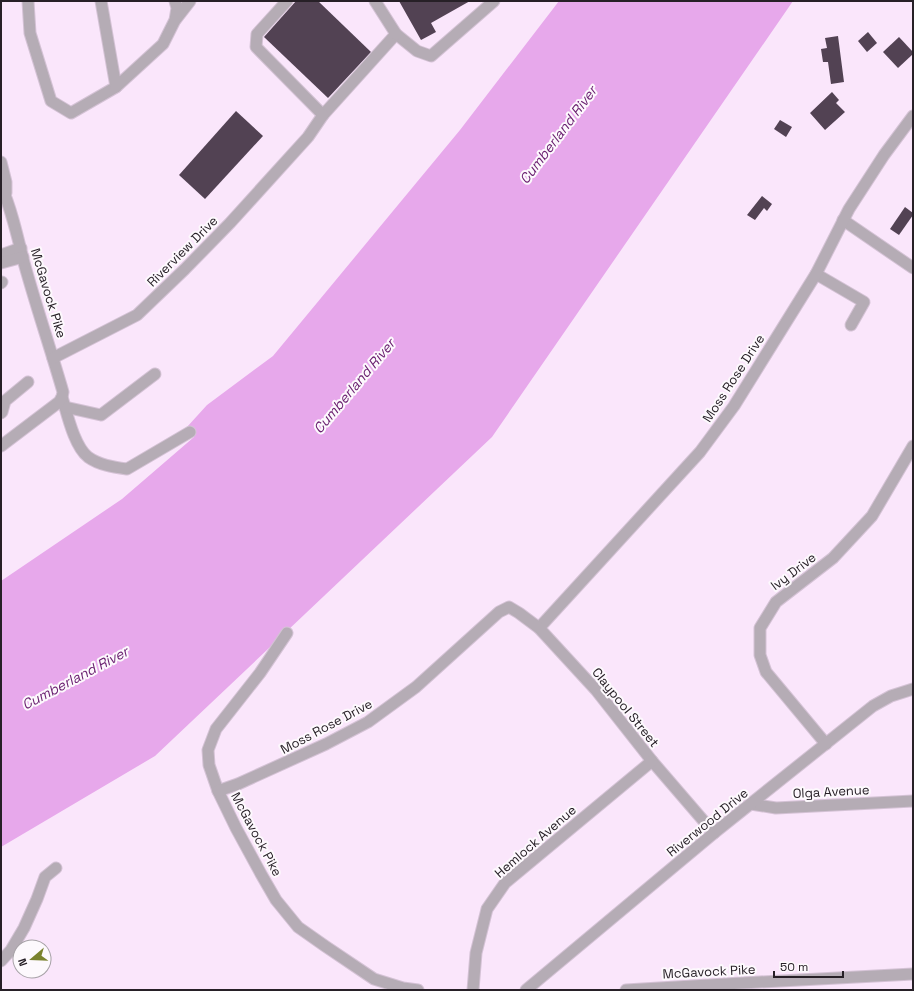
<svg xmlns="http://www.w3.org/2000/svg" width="914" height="991" viewBox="0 0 914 991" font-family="'Space Grotesk',sans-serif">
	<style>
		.water { fill: #e7a8eb }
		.building { fill: #524253 }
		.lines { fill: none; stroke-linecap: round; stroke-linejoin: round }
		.minor-casing { stroke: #d4c2d5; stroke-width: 13 }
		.minor { stroke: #b5acb5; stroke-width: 11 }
		.labels { text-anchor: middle; stroke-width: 4; stroke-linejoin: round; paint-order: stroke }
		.street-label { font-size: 13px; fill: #272027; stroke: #fdf9fd }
		.water-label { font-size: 14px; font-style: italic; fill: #6b2171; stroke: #fdf9fd }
	</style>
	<rect width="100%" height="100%" fill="#fae6fb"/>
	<!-- water -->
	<polygon class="water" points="559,1 793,1 492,437 155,756 1,847 1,581 122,499 194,437 187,427 207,405 273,356 460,130"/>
	<!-- building -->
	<g class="building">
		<polygon points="296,1 318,1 371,52 328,98 264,37"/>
		<polygon points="399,1 470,1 431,23 436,32 421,40"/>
		<polygon points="868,32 877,43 867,52 858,41"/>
		<polygon points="838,36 844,82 831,84 828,62 823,62 821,49 827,48 825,38"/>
		<polygon points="899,37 913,52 913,54 898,68 883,52"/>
		<polygon points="832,92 839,100 836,103 845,112 825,130 810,113"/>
		<polygon points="236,111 263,136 205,199 179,175"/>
		<polygon points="780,120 792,127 786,137 774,129"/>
		<polygon points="762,196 772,204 767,211 764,208 755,220 747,215"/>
		<polygon points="905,207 913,213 913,215 899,235 890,229"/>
	</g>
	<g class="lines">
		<!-- minor casing -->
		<g class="minor-casing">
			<g id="minor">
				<polyline points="28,1 30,33 51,101 71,113 116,87 101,1"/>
				<polyline points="287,1 257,34 256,47 323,115 396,34 417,51 431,56 494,1"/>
				<polyline points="375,1 396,34"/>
				<polyline points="176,19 190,1"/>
				<polyline points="116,87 163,44 175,20 177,8 175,1"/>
				<polyline points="1,162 6,182 6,193"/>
				<path d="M1,185C11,208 17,234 23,259C35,303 50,347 63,392L62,397C67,413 74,446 88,457C99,465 113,467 127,469L190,432"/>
				<polyline points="843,220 913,268"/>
				<polyline points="1,255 21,248"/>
				<polyline points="1,263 23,257"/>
				<polyline points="816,274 864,302 851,325"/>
				<polyline points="1,283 2,282"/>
				<polyline points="53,358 137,315 185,269 230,223 308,137 323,115"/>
				<polyline points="65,407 101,415 155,374"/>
				<polyline points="1,413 2,412 5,401 28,382"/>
				<polyline points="1,446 59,402 62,397"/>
				<polyline points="539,628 700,452 734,406 816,274 849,209 884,155 913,116"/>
				<polyline points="287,633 260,673 216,729 208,750 209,765 218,791 236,828 261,874 276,900 298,927 325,946 374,979 403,988 418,990"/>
				<polyline points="826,744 766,672 760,655 760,628 776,602 833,558 872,516 913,446"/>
				<polyline points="218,791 238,784 326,744 368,722 416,687 499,612 509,607 519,613 539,628 596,690 652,761 714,833"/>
				<polyline points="751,804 776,808 913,801"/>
				<polyline points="1,961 11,950 24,928 37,899 45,877 56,868"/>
				<polyline points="473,990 476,953 487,909 505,883 652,761"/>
				<polyline points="526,990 714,833 873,706 891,696 913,689"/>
				<polyline points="626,990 742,983 913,974"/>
			</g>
		</g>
		<!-- minor -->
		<use href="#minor" class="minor"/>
	</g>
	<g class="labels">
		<!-- street labels -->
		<g class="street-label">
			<text transform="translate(182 251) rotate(-45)" y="5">Riverview Drive</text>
			<text transform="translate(49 293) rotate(73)" y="5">McGavock Pike</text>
			<text transform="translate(733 378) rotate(-57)" y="5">Moss Rose Drive</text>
			<text transform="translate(793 571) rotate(-37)" y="5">Ivy Drive</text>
			<text transform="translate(626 707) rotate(51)" y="5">Claypool Street</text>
			<text transform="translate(326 726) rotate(-28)" y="5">Moss Rose Drive</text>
			<text transform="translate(831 791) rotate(-3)" y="5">Olga Avenue</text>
			<text transform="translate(707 822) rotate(-39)" y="5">Riverwood Drive</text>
			<text transform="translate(257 834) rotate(62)" y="5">McGavock Pike</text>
			<text transform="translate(535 841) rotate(-41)" y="5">Hemlock Avenue</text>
			<text transform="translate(709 971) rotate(-3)" y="5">McGavock Pike</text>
		</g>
		<!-- water labels -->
		<g class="water-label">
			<text transform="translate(558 135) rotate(-53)" y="5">Cumberland River</text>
			<text transform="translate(354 386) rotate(-50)" y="5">Cumberland River</text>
			<text transform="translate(75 678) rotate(-28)" y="5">Cumberland River</text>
		</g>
	</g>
	<!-- border -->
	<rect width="914" height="991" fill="none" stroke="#272027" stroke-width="4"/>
	<!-- north arrow -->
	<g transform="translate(32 959) rotate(251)"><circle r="19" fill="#fdf9fd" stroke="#a7a2a7"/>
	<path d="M0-3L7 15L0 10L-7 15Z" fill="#7a822e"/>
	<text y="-6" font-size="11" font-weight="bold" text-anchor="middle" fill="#272027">N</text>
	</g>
	<!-- scale -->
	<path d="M774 971v6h69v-6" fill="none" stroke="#272027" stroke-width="2"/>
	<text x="780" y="971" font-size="12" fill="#272027" stroke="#fdf9fd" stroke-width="3" paint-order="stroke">50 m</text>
</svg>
